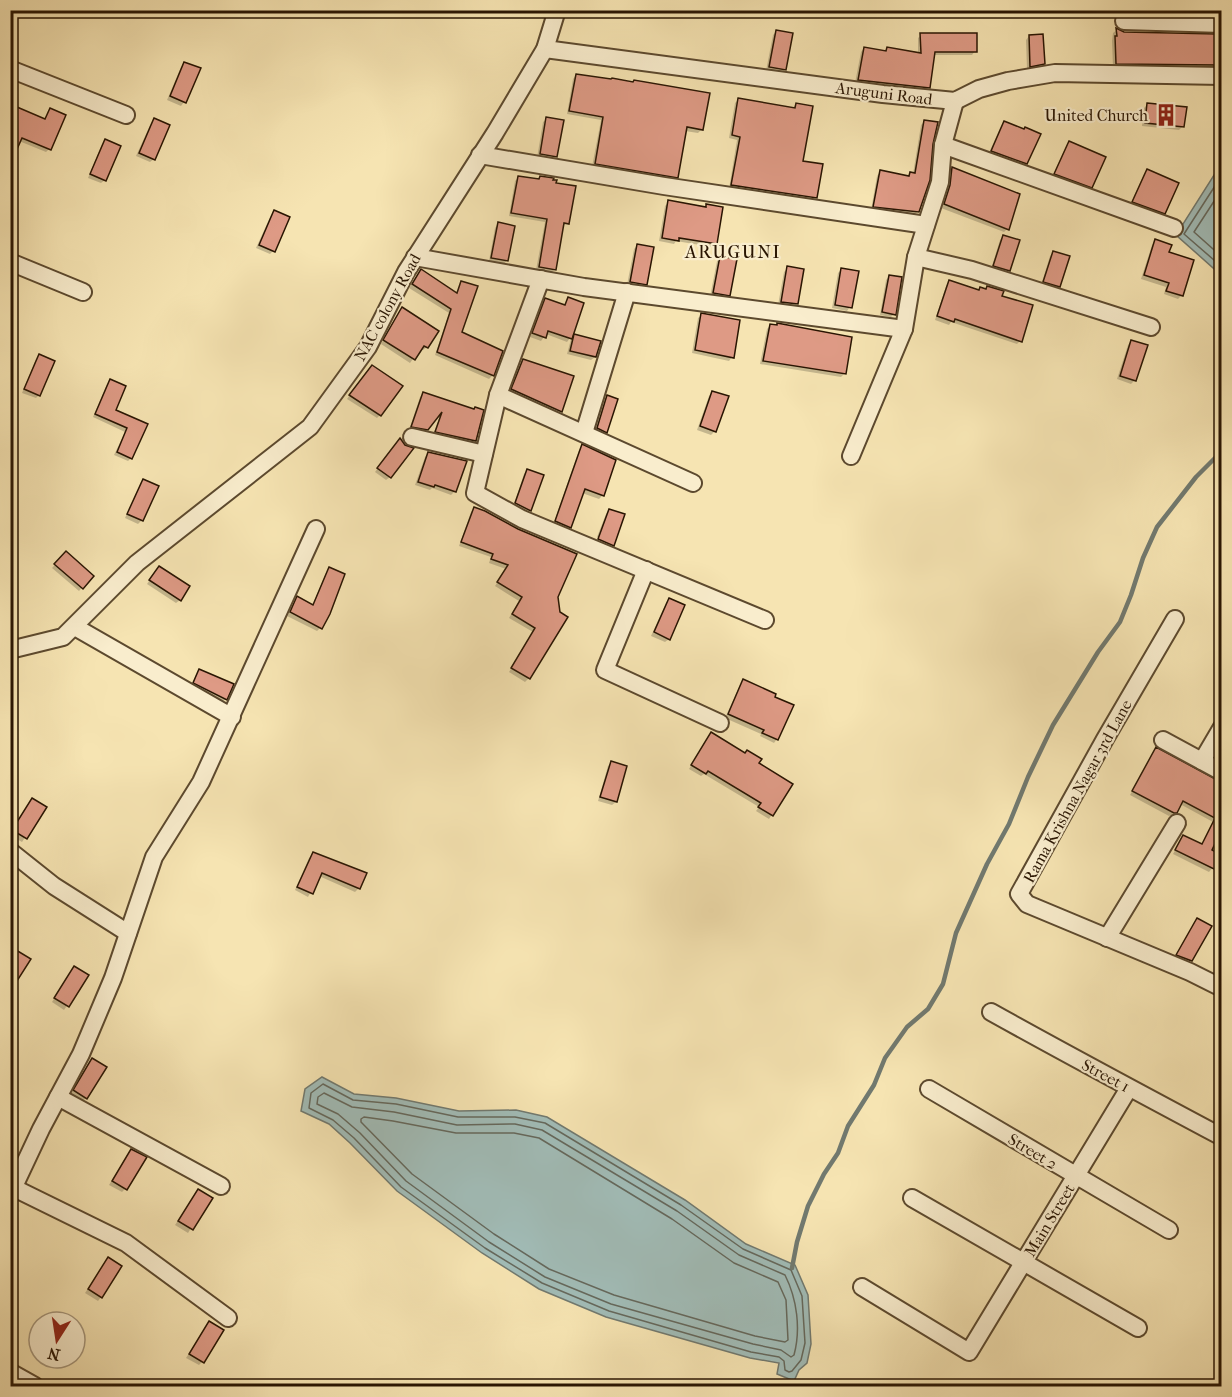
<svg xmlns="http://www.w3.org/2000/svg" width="1232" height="1397" viewBox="0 0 1232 1397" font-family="'IM FELL French Canon',serif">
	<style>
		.water { fill: #a1bcb7; stroke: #71796f; stroke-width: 1.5 }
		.shadow { fill: #0003 }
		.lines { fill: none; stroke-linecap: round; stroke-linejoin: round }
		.shore { stroke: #65685c; stroke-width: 1.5 }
		.stream { stroke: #71796f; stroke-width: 4.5 }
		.building { fill: #de9a85; stroke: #291502; stroke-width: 1.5 }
		.minor-casing { stroke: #5c492e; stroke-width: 20 }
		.minor { stroke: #f9edcd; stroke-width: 16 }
		.labels { text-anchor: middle; stroke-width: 4.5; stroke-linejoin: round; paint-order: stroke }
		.street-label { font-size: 16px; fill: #291502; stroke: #f9edcd }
		.poi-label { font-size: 16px; fill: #291502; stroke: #f9edcd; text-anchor: end }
		.neighbourhood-label { font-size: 18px; letter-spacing: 1.5px; fill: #291502; stroke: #f9edcd }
	</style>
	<rect width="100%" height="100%" fill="#f6e4b2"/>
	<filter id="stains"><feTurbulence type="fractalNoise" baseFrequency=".00333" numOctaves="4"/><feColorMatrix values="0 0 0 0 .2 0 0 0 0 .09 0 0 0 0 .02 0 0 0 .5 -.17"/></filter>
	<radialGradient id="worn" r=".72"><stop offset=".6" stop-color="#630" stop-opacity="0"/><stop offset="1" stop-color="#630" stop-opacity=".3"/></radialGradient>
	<!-- water -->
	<g class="water">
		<polygon points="1221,164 1221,275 1176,235"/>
		<polygon points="322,1077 354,1094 396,1098 459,1111 516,1110 547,1117 685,1200 746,1244 795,1265 808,1295 811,1344 807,1363 799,1370 794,1381 777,1374 779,1363 750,1358 606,1317 539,1289 482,1253 397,1191 350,1143 329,1124 301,1111 305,1089"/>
	</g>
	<!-- shadow -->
	<g class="shadow">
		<polygon points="1113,10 1222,10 1222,18 1120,13 1113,17"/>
		<polygon points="1117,30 1217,65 1214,68 1113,67 1112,41 1113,33"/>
		<polygon points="776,32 791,34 785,70 781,73 766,71 773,35"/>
		<polygon points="921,35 975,51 972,55 933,55 929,87 925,91 855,83 861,52 864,48 884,52 887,48 918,54 918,38"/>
		<polygon points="1029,36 1043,64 1039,67 1027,69 1026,40"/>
		<polygon points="185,63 184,102 181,106 167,100 181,67"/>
		<polygon points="576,75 702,129 698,133 685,131 677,177 673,180 592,167 601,120 567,114 573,79"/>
		<polygon points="739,99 792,109 796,104 801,162 815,197 812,201 729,189 737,140 729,138 735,103"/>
		<polygon points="1148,104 1183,126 1179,130 1142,126 1144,108"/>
		<polygon points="17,108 44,120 50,110 49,149 46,152 19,141 10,150 10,119"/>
		<polygon points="547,119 556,157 552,160 537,158 543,122"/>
		<polygon points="154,120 154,159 150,162 136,156 151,123"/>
		<polygon points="925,121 918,211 914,215 871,210 877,176 880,172 907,177 913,174 921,125"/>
		<polygon points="1005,122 1026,163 1022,167 988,155 1001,126"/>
		<polygon points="106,141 105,180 101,183 88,178 102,144"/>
		<polygon points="1069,143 1091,187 1088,190 1052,177 1066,147"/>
		<polygon points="952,169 1007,229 1004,232 941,208 947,190 949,172"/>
		<polygon points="1147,171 1164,213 1160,216 1130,205 1144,174"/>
		<polygon points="519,177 537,181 540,177 568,223 562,226 555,269 551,273 536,270 545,222 509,216 515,181"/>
		<polygon points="669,202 704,208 707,206 721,208 715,244 712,247 676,241 674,244 659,241 665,206"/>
		<polygon points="275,212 273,251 270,254 256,248 271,215"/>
		<polygon points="498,224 507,260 504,264 489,261 495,228"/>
		<polygon points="1004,236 1009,270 1005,274 991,269 1000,240"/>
		<polygon points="1156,241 1168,253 1182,295 1178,299 1164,294 1166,287 1141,279 1152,245"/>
		<polygon points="637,246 646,284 642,287 627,285 634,249"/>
		<polygon points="1053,253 1058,286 1055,290 1041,285 1050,256"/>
		<polygon points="720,258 729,295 725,298 710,297 717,261"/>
		<polygon points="788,268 797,304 793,307 778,305 784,272"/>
		<polygon points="842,269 850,307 847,311 832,308 838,273"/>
		<polygon points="421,271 456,293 462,282 460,333 493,375 489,379 435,355 449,313 409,288"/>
		<polygon points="889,277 894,314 891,317 880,315 886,280"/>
		<polygon points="949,282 978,291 980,289 1000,297 1020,341 1017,344 951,322 949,325 935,320 946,286"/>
		<polygon points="546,299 563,306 568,299 570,338 567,342 546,334 541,341 530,337 542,303"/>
		<polygon points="402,309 427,347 423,350 420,349 410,363 381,344 391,327 391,325"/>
		<polygon points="702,315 732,357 729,361 692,353 698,318"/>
		<polygon points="770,326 851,338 844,374 841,377 760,364 767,329"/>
		<polygon points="574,336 595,357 591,360 567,354 571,339"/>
		<polygon points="1131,341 1135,380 1131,384 1117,379 1128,345"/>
		<polygon points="40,356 39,395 36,398 22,393 36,359"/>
		<polygon points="523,360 561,411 557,414 509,393 520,364"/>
		<polygon points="111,381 114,411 146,425 131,458 128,461 114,455 125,432 93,417 107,384"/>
		<polygon points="359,382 380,415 377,418 347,399"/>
		<polygon points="713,392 715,431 711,435 697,430 709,396"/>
		<polygon points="424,394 475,441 471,444 433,435 441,413 423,433 409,430 420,397"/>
		<polygon points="607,396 605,432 602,435 594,432 604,400"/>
		<polygon points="397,443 390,477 386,480 375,472"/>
		<polygon points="582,446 603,495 599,499 582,493 570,527 566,531 553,525 579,450"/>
		<polygon points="429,453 455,491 451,495 432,488 430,490 415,485 425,457"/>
		<polygon points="527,471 542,476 530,511 526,514 513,507 524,474"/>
		<polygon points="143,481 142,520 138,524 125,518 140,485"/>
		<polygon points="474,508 556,597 529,678 525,682 509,672 533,632 509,618 519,601 495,586 506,569 489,563 491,557 459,546 471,512"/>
		<polygon points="609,510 613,544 597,537 606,514"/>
		<polygon points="66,553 92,576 79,591 52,568"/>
		<polygon points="159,567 180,600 176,603 147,584"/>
		<polygon points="330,569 320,628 317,631 287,616 297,598 312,606 326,573"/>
		<polygon points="670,600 669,639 665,642 651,636 666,603"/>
		<polygon points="199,671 226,699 222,702 191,686"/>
		<polygon points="744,681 777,739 774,743 760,736 761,734 725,718 740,685"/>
		<polygon points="708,738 757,763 791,785 769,819 756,811 759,807 704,774 701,776 689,769"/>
		<polygon points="1156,749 1217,783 1222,783 1222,871 1214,866 1209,872 1173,854 1183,837 1201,846 1213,822 1180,804 1176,812 1169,816 1130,795"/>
		<polygon points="1222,749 1222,761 1216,758"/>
		<polygon points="611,763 616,802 612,805 598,801 608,766"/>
		<polygon points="32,800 45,807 22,842 10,835 10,832"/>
		<polygon points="313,854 359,888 355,892 319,876 308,897 295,890 309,858"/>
		<polygon points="1198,920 1191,960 1187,964 1174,958"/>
		<polygon points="71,972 87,976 64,1010 52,1002"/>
		<polygon points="89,1063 86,1098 83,1101 71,1094"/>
		<polygon points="128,1154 125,1189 122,1192 109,1185"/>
		<polygon points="198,1191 210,1198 188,1233 175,1225"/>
		<polygon points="108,1259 101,1297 98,1301 85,1293"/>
		<polygon points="206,1327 202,1362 199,1365 186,1358"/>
	</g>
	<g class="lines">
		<!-- shore -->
		<g class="shore">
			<polyline points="1222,175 1184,234 1222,267"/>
			<polyline points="1222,189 1194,232 1222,257"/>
			<polygon points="323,1084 353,1100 396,1104 458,1117 515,1117 545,1123 681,1205 743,1249 791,1270 802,1296 805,1343 801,1360 792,1371 789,1372 785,1370 784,1361 779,1357 751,1352 609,1311 542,1283 485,1248 401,1187 354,1138 333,1120 309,1108 311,1093"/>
			<path d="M324,1093L352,1107L394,1112L457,1125L515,1124L542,1130L677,1211L739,1255L785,1275C797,1299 801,1329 794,1355L791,1357L781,1350L753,1344L611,1304L545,1277L489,1242L406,1181L360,1133L338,1114L317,1104L318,1097Z"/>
			<polygon points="364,1117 393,1121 456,1133 514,1133 539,1138 672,1219 734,1263 778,1282 786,1300 788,1340 785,1342 755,1336 614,1295 549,1269 494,1234 412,1174 361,1122 361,1119"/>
		</g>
		<!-- stream -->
		<polyline class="stream" points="792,1268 797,1242 808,1206 824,1174 838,1153 848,1126 874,1085 885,1058 907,1027 928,1009 943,984 956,933 987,864 1009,824 1028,777 1053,725 1098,652 1120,622 1131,595 1143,558 1157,527 1196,477 1222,451"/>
	</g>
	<!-- building -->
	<g class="building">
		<polygon points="1124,10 1217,10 1217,13"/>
		<polygon points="1116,28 1124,32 1218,34 1219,65 1116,64 1115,36 1117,36"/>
		<polygon points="776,30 793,33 786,70 769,67"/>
		<polygon points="920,33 977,33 977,52 935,52 930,88 858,80 864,47 886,51 887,47 921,53"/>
		<polygon points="1043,34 1045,64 1030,67 1029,35"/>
		<polygon points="184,62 201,68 186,103 170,96"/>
		<polygon points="576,74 611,79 612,78 633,82 634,80 710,93 703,130 687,127 678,178 595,164 603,117 569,111"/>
		<polygon points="738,98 795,108 796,103 813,106 803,161 823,164 817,198 731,185 740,137 732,135"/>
		<polygon points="1147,103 1187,107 1184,127 1145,123"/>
		<polygon points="17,107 45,119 50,108 66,115 51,150 22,138 10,165 10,121"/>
		<polygon points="546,117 564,120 557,157 540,154"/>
		<polygon points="154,118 170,125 155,160 139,153"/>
		<polygon points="924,120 938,122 933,144 930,180 919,212 873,207 880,170 909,176 910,172 915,173"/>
		<polygon points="1004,121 1024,129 1025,127 1041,134 1027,164 991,151"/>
		<polygon points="105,139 121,146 106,181 90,174"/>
		<polygon points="1069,141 1106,157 1092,188 1054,174"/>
		<polygon points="952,167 1020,194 1009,230 944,204 950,185"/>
		<polygon points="1147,169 1179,183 1165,214 1132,202"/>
		<polygon points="518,176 539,179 540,176 554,178 553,180 557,180 556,183 576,186 569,224 564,223 556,270 539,267 547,219 511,213"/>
		<polygon points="668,200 706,207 706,204 723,207 717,244 679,238 679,241 662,238"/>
		<polygon points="274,210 290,217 275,252 259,245"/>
		<polygon points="498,222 515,226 508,261 491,258"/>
		<polygon points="1003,235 1020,240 1010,271 993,266"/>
		<polygon points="1155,239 1172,245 1169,252 1194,260 1183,296 1166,291 1169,283 1144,275"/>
		<polygon points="637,244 654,247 647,285 630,282"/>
		<polygon points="1053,251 1070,256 1060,287 1043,282"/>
		<polygon points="720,256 737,259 730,296 713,293"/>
		<polygon points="787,266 804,269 798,304 781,302"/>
		<polygon points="841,268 859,271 852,308 835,305"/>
		<polygon points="421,269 457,293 461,281 478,286 462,332 503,351 494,376 437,352 451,309 412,284"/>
		<polygon points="889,275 902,277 896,315 882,312"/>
		<polygon points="949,280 979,290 980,287 986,289 987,286 1004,291 1002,296 1033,305 1022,342 955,319 954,322 937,316"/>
		<polygon points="568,297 584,303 572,339 548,331 546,338 532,333 545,298 565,305"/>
		<polygon points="402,307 439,331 428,348 424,346 415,360 383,340"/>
		<polygon points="701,313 740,320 734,358 695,350"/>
		<polygon points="777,323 852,337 846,374 763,361 770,324 777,325"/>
		<polygon points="574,334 601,341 596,357 570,351"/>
		<polygon points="1131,340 1148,345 1136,381 1120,376"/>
		<polygon points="39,354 55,361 40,396 24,389"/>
		<polygon points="523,359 574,376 562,412 511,389"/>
		<polygon points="372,365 403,386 381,416 349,395"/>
		<polygon points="110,379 126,386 116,410 148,424 132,459 117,452 127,428 95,414"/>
		<polygon points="712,391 729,396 716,432 700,426"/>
		<polygon points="423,392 474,409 475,407 484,410 476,441 435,432 442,412 428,430 411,427"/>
		<polygon points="607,395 618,399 607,433 597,428"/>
		<polygon points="400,438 405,445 414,448 391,478 377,468"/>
		<polygon points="582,444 616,460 604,496 585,489 571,528 555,521"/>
		<polygon points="428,452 467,461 456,492 435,485 434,487 418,482"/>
		<polygon points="527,469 544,475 531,511 515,503"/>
		<polygon points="143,479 159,486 143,521 127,514"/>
		<polygon points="474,507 485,511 518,529 577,554 558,597 560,612 568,617 530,679 511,668 535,628 512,614 522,597 497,582 508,565 491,559 493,554 461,542"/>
		<polygon points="609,509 625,514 614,546 598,539"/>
		<polygon points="66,551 94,576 83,589 54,564"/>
		<polygon points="159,566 190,586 181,601 149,580"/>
		<polygon points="329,567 345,574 330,614 322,629 290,612 297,596 313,605"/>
		<polygon points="669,598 685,605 670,640 654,632"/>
		<polygon points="199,669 234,684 227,700 193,683"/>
		<polygon points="743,679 776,694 775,697 794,705 778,740 762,733 764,730 728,714"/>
		<polygon points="711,732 745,753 747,750 762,759 759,763 793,784 773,816 758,807 761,803 708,771 706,774 691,765"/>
		<polygon points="1156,747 1221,782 1221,831 1212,850 1221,855 1214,869 1175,850 1183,835 1202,844 1215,818 1183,801 1177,813 1174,813 1132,791"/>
		<polygon points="611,761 627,766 617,802 600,797"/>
		<polygon points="32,798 47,807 27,839 12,830"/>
		<polygon points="313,852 367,873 360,889 322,873 313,894 297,887"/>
		<polygon points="1197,918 1212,926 1192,961 1176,955"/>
		<polygon points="16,950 31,959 10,992 10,959"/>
		<polygon points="74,966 89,975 69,1007 54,998"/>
		<polygon points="92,1058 107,1067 87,1099 73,1090"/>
		<polygon points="131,1149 147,1157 127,1190 112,1181"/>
		<polygon points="198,1189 213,1198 193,1230 178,1221"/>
		<polygon points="108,1257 122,1266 102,1298 88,1289"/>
		<polygon points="209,1321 224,1330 204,1363 189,1354"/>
	</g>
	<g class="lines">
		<!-- minor casing -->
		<g class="minor-casing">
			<g id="minor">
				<polyline points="1124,21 1222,24"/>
				<polyline points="545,49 883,94 955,101 979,89 1008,81 1055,73 1222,76"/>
				<polyline points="10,69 126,115"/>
				<polyline points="943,145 1174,228"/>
				<polyline points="480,155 664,186 926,225"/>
				<polyline points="415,257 584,287 904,329"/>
				<polyline points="916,257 972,270 1151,327"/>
				<polyline points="10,262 83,292"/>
				<polyline points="541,279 498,395 475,493 522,519 765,620"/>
				<polyline points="498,395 693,483"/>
				<polyline points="584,433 627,292"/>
				<polyline points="412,437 484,454"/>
				<polyline points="851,456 904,329 916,257 940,182 943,145 955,101"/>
				<polyline points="646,570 605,670 720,723"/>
				<polyline points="1175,619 1105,739 1019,894 1027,904 1190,972 1222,988"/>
				<polyline points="75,627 232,717"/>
				<polyline points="10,650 63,637 137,563 310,427 368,347 406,272 495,133 545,49 557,10"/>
				<polyline points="1163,740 1222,772"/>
				<polyline points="1202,761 1222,727"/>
				<polyline points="10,851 54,886 128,933"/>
				<polyline points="1107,938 1177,823"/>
				<path d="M991,1012C1068,1055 1145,1096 1222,1137"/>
				<polyline points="929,1089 1169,1230"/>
				<polyline points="58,1097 221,1186"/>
				<polyline points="14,1188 126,1243 228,1318"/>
				<polyline points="10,1195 41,1129 81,1054 113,978 154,857 201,782 316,529"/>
				<polyline points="912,1198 1138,1328"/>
				<polyline points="862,1287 969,1352 1129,1088"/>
				<polyline points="10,1372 35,1386"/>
			</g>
		</g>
		<!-- minor -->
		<use href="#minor" class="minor"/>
	</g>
	<!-- icons -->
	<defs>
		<g id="building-bare" transform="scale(1.8)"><path d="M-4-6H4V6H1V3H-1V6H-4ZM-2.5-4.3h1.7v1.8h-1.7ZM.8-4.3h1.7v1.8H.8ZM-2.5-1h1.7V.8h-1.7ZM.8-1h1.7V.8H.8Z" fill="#8f2418" stroke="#f9edcd" stroke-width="2.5" paint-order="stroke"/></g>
	</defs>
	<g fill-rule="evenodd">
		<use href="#building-bare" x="1166" y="115"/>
	</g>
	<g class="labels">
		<!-- street labels -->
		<g class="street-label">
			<text transform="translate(884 93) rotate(7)" y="6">Aruguni Road</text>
			<text transform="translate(387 307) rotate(-61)" y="6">NAC colony Road</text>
			<text transform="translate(1077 791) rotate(-61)" y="6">Rama Krishna Nagar 3rd Lane</text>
			<text transform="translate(1106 1075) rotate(28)" y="6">Street 1</text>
			<text transform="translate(1033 1151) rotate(31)" y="6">Street 2</text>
			<text transform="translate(1049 1220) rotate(-59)" y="6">Main Street</text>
		</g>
		<!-- poi labels -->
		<g class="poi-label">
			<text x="1148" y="121">United Church</text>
		</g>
		<!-- neighbourhood labels -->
		<g class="neighbourhood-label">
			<text x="733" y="258">ARUGUNI</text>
		</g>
	</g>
	<!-- margin -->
	<rect width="1232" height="1397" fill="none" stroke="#f6e4b2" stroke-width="36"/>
	<rect x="12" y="12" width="1208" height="1373" fill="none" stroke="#291502" stroke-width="3"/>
	<rect x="18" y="18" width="1196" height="1361" fill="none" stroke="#291502" stroke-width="1.5"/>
	<!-- north arrow -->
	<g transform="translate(57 1340) rotate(192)"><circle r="28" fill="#f9edcd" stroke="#a6977c" stroke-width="1.5"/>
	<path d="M0-4.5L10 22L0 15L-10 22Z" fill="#8f2418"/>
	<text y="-9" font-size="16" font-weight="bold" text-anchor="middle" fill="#291502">N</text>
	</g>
	<rect width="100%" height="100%" filter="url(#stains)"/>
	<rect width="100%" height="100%" fill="url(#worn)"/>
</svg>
